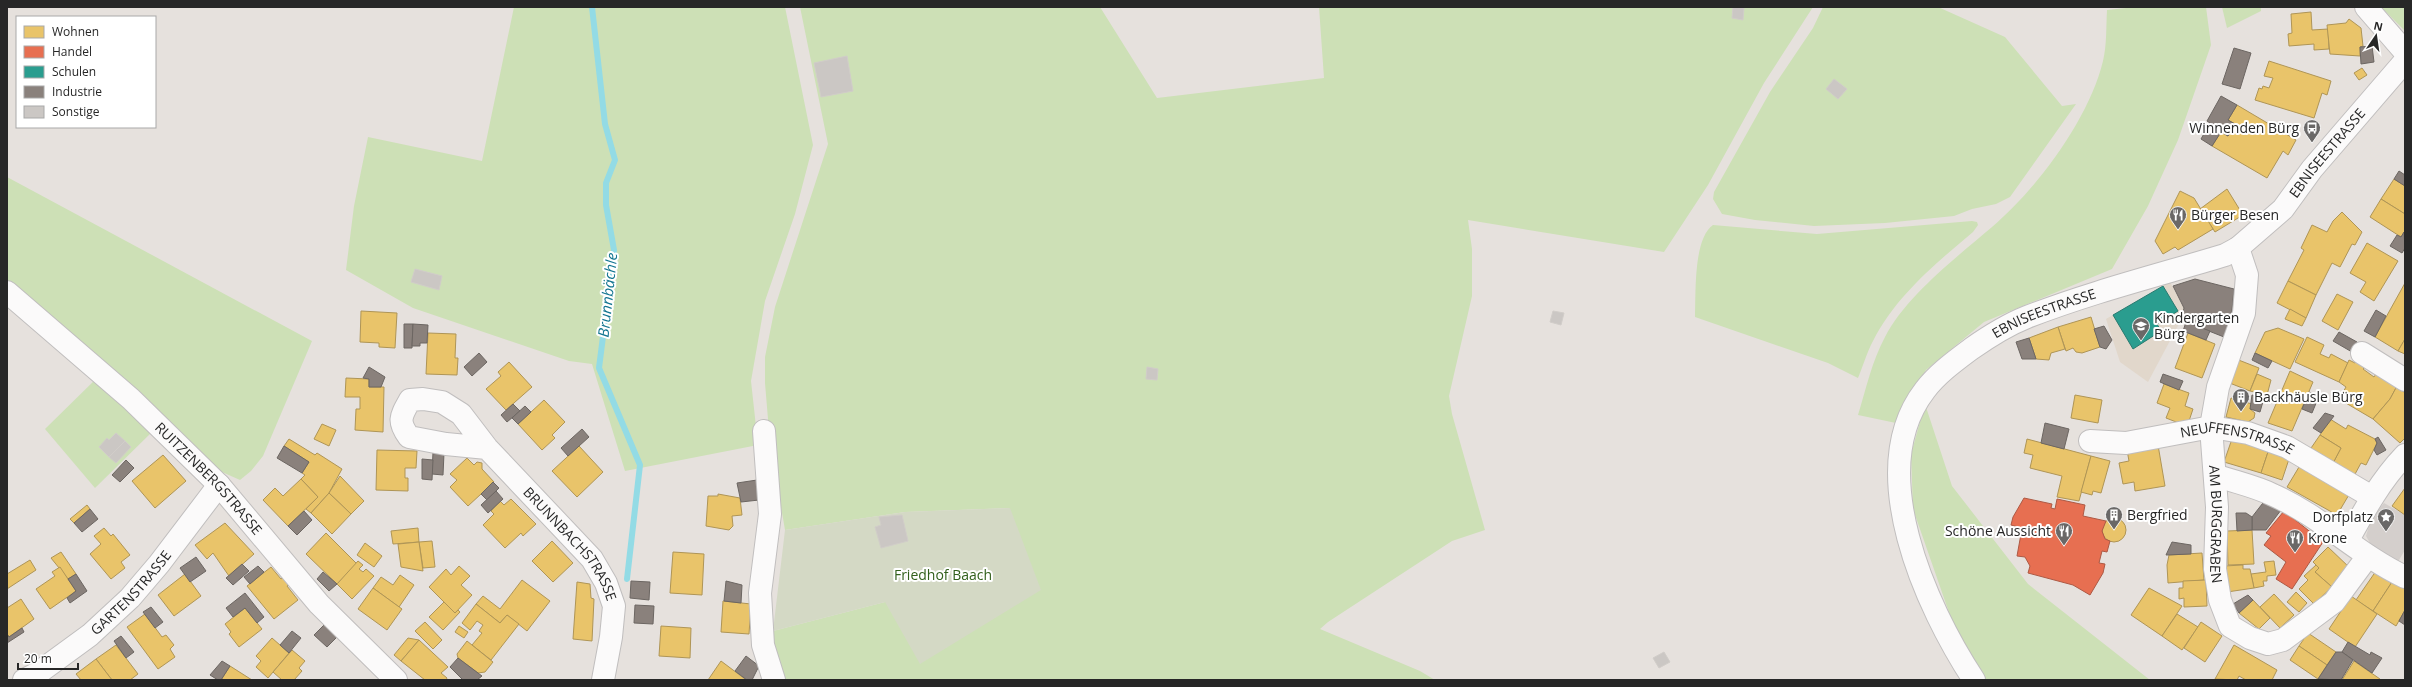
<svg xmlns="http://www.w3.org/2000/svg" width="2412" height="687" viewBox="0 0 2412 687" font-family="'Open Sans',sans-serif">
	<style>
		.education { fill: #e1d7cb }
		.green { fill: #cde0b6 }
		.cemetery { fill: #d4d9c5 }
		.plaza { fill: #d4cfcc }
		.homes { fill: #e9c46a; stroke: #af9556 }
		.shops { fill: #e76f51; stroke: #ad5944 }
		.schools { fill: #2a9d8f; stroke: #297a70 }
		.industry { fill: #8a817c; stroke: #6c6662 }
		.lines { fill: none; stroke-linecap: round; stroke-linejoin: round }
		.stream { stroke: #93dbe5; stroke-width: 6 }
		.building { fill: #cbc7c4; stroke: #d1cdc9 }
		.street-casing { stroke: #c0bebe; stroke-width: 24 }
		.secondary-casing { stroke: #c0bebe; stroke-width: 24 }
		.street { stroke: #fbfafa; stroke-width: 22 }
		.secondary { stroke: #fbfafa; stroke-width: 22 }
		.labels { text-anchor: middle; stroke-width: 4; stroke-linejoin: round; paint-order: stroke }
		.poi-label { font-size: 14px; fill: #272727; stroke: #fff; text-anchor: start }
		.street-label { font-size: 14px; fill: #272727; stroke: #fff }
		.park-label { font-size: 14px; fill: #32601c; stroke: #fff }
		.water-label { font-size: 15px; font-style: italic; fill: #127591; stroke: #fff }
	</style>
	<rect width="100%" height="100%" fill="#e6e1dd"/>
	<!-- education -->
	<polygon class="education" points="2170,282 2184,308 2181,320 2148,382 2120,362 2106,319"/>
	<!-- green -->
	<g class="green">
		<polygon points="514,7 785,7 813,145 795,214 765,301 751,381 758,445 625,471 592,364 569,361 413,308 346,270 354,206 368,137 482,161"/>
		<polygon points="800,7 1100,7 1157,98 1324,78 1319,7 1813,7 1764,83 1708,185 1664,252 1468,220 1472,249 1472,296 1449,396 1452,414 1485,530 1452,541 1328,622 1320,629 1420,671 1435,680 785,680 772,640 773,631 885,602 1010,508 905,512 785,530 770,443 765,383 765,357 775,307 828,144"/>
		<polygon points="1823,7 1938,7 2005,37 2062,106 2076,104 2010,197 1996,204 1972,209 1954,216 1885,223 1814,226 1755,220 1722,214 1713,199 1714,192 1770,92 1813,28"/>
		<path d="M2136,7H2206L2211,45L2178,140L2148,206L2112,269L1984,322L1926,370L1901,410L1896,423L1858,415C1866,389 1872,361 1885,337C1906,296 1957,257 1992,227C2037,189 2089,119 2103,61C2107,45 2106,26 2107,10Z"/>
		<polygon points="2222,7 2261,7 2261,11 2227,28"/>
		<polygon points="2381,7 2405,7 2405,31"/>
		<polygon points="7,177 312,341 263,456 251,471 240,480 222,472 7,283"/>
		<path d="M1972,221L1977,222L1978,225L1973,232C1935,264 1896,296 1873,341C1867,352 1863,366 1858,378L1828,363L1695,317C1696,294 1693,239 1713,225L1817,234Z"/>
		<polygon points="99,376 154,430 95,488 45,429"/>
		<polygon points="1925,404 1952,486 2028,584 2150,680 1985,680 1968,656 1953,624 1913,509 1911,454"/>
	</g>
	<!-- cemetery -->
	<polygon class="cemetery" points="1010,508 1041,590 920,664 885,602 773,631 785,530 905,512"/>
	<!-- plaza -->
	<polygon class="plaza" points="2384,503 2405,515 2405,550 2396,565 2374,550 2366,536 2371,519"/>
	<!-- homes -->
	<g class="homes">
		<polygon points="2311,12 2312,30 2328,29 2329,49 2314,50 2314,44 2289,46 2288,34 2292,33 2291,14"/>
		<polygon points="2349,19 2361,28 2363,46 2360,47 2360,56 2330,54 2327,25 2346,23"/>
		<polygon points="2269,61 2331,81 2327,95 2322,93 2314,118 2255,100 2259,88 2262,89 2263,86 2269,88 2273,78 2264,76"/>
		<polygon points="2362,68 2367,75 2359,80 2354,73"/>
		<polygon points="2237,105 2296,140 2288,155 2283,151 2267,178 2212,146 2221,132 2228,136 2235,124 2228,120"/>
		<polygon points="2394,179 2405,186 2405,214 2381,199"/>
		<polygon points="2227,189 2243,215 2215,232 2200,209"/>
		<polygon points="2180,191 2194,198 2213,229 2178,250 2175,247 2163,254 2155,241"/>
		<polygon points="2381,199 2405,214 2405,231 2401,237 2370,217"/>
		<polygon points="2342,212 2362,232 2355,245 2352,244 2340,267 2332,263 2316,295 2288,281 2304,250 2301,248 2312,225 2327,232 2333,221"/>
		<polygon points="2367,243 2398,261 2374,301 2360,292 2366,282 2350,273"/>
		<polygon points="2288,281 2316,295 2306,318 2277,303"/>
		<polygon points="2405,283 2405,339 2398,351 2375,337"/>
		<polygon points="2337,294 2353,302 2338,330 2322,321"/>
		<polygon points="2290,309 2306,318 2302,326 2285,319"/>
		<polygon points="361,311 397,313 395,348 379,347 379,343 360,342"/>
		<polygon points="2091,317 2100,347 2082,353 2076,352 2073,348 2066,351 2058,327"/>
		<polygon points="2058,327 2065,349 2051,353 2049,360 2036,359 2029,338"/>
		<polygon points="2278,328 2304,339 2290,369 2255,353 2265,332"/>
		<polygon points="428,333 456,334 455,358 458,358 457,375 426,374"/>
		<polygon points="2188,333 2215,344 2202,378 2175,368"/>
		<polygon points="2307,337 2324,345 2320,354 2329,358 2331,354 2348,363 2339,382 2295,362"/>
		<polygon points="2405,339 2405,354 2398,351"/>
		<polygon points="2236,359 2259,368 2250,391 2227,382"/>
		<polygon points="2349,360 2355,363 2357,361 2365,367 2363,369 2374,377 2376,374 2397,386 2390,399 2373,419 2339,399 2346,387 2339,382"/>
		<polygon points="509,362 532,387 506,410 486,389 501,376 498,372"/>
		<polygon points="2290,371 2313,382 2292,431 2268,423"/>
		<polygon points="2257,374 2271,380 2267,395 2250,391"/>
		<polygon points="346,378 369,379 369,387 384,387 383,432 355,430 356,409 360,409 360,397 345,397"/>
		<polygon points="2164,384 2189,393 2185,406 2193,409 2188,424 2184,425 2166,418 2170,408 2157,403"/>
		<polygon points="2397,386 2405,393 2405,438 2400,443 2373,419 2390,399"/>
		<polygon points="2075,395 2102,400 2098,423 2071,418"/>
		<polygon points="2231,398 2252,404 2250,409 2255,413 2254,418 2248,422 2226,417"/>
		<polygon points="544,400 565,422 552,435 555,438 542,450 518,424"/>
		<polygon points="2330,419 2346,429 2348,425 2375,439 2377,443 2366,465 2361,463 2354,476 2332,465 2341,448 2320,435"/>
		<polygon points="322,424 336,430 329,446 314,439"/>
		<polygon points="2320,435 2341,448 2332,465 2309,451"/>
		<polygon points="2233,436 2269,449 2261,473 2224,462"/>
		<polygon points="289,439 315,455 317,453 342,469 329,493 311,513 306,509 318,497 301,479 305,475 302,473 309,462 284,446"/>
		<polygon points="2027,439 2091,456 2079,501 2057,497 2062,476 2030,468 2033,455 2024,453"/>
		<polygon points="2158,445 2165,486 2135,491 2134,482 2123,484 2119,463 2129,461 2127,450"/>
		<polygon points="579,446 603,472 577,497 552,471"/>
		<polygon points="2269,449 2290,456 2282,480 2261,473"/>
		<polygon points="377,450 417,451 416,468 405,468 405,478 408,478 408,491 376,490"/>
		<polygon points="163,455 186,481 155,508 132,481"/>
		<polygon points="2091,456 2110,461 2101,493 2093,491 2092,495 2081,492"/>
		<polygon points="467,458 474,465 477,462 482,463 482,469 494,482 468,506 450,487 457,480 450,474"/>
		<polygon points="2302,462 2350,493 2337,515 2287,487"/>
		<polygon points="340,476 364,501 351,514 329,493"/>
		<polygon points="301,479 318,497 288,526 263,500 275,488 283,496"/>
		<polygon points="2405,488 2405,515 2392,506"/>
		<polygon points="329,493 351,514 332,534 311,513"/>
		<polygon points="718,494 740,498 742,515 732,516 733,526 729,530 706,526 708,496 718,496"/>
		<polygon points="511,499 536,524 523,536 521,533 505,548 483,525 494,514 491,511 500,501 504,505"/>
		<polygon points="87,505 90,509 74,523 70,519"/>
		<circle cx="2114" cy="530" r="12"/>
		<polygon points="225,523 254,554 229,576 213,553 207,559 195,545"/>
		<polygon points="104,528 111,536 113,534 130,555 121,562 125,568 111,579 90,554 101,544 94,536"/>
		<polygon points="418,528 419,542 393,544 391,531"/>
		<polygon points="2252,530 2254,564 2228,565 2227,531"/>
		<polygon points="326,533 357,564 337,584 306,554"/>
		<polygon points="432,541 435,567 423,568 419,542"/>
		<polygon points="552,541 573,563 553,582 532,561"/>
		<polygon points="419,542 423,571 401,567 398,544"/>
		<polygon points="365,543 382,556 374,567 357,555"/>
		<polygon points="2328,547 2350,568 2332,587 2315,572 2319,568 2313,562"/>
		<polygon points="61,552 76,574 68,579 51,558"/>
		<polygon points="673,552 704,554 702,595 670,593"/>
		<polygon points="2202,553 2204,580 2168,583 2167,565 2169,555"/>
		<polygon points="30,560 36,570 7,589 7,574"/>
		<polygon points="358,561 363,565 359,569 363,572 366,569 374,576 352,599 337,584"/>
		<polygon points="2274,561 2276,575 2267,576 2267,581 2263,581 2264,586 2254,588 2251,574 2266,572 2264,562"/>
		<polygon points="2243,565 2243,569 2250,569 2254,588 2227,592 2224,566"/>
		<polygon points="2316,565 2319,568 2315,572 2332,587 2314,604 2299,589 2308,580 2304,576"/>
		<polygon points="459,566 470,576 461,585 472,595 455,613 429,587 446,569 451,575"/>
		<polygon points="60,567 76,591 50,609 36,589 55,576 52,572"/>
		<polygon points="271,567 281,579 285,576 291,583 287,586 298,600 274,619 247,586"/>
		<polygon points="2376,571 2392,582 2373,611 2356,600"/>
		<polygon points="185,574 201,596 174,616 158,595"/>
		<polygon points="400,575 414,585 399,607 373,588 381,577 393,585"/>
		<polygon points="522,580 550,601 527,631 507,615 500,623 476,604 483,596 500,609"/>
		<polygon points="2206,580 2207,606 2184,607 2184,598 2179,599 2179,588 2183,588 2183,581"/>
		<polygon points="577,582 590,584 591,598 594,599 592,641 573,639"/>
		<polygon points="2392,582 2405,589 2405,610 2396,626 2373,611"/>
		<polygon points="373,588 402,609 387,630 358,609"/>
		<polygon points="2149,588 2182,606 2162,636 2131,615"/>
		<polygon points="2296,592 2307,603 2299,612 2287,602"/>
		<polygon points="2274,594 2294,615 2280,628 2260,607"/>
		<polygon points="2351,596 2377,614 2355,647 2329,629"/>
		<polygon points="21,599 34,619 9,637 7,634 7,608"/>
		<polygon points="2253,600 2270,618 2259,629 2239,613"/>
		<polygon points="723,601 751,604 749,634 721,632"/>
		<polygon points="444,602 455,613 458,610 460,612 443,630 429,617"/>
		<polygon points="476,604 500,623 507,615 519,624 491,660 472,645 482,633 479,631 483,625 477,621 470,630 462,623"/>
		<polygon points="245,608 262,629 239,647 229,634 231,632 225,624"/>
		<polygon points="145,614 162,637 166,635 174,645 170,649 175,657 158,669 127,627"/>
		<polygon points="2177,614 2198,627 2182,650 2162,636"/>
		<polygon points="425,622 442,640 433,649 415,631"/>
		<polygon points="2201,622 2222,636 2205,662 2184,648"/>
		<polygon points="459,626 468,632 464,638 455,632"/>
		<polygon points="661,626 691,628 690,658 659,656"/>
		<polygon points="2308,633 2336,652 2327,665 2299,646"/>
		<polygon points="272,638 289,653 268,678 256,667 261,661 256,656"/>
		<polygon points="408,638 419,640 401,661 394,655"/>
		<polygon points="419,640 448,667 441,673 447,678 446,680 425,680 401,661"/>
		<polygon points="467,641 493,662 485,672 478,673 458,658 457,654"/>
		<polygon points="116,645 138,674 130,680 112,680 96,659"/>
		<polygon points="2234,645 2277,670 2272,680 2246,680 2239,676 2237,680 2215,679"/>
		<polygon points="2299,646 2327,665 2318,679 2290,660"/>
		<polygon points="292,650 305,661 299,668 302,671 294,680 282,680 273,672"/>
		<polygon points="96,659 112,680 81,680 76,674"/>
		<polygon points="721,661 745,679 744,680 708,680"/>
		<polygon points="2354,661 2380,679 2380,680 2342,680"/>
		<polygon points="230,666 252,680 221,680"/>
	</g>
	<!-- shops -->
	<g class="shops">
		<polygon points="2024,498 2052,504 2051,508 2055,509 2057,499 2085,505 2083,516 2106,521 2102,531 2105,539 2110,541 2107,552 2102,551 2099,563 2105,564 2103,573 2090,595 2073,585 2028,573 2030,566 2025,557 2017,556 2021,534 2023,534 2025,529 2011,525 2013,517"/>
		<polygon points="2284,511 2323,542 2292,589 2276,579 2286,562 2264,545 2271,536 2266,533"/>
	</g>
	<!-- schools -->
	<polygon class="schools" points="2163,286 2178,311 2157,324 2161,331 2133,349 2113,315"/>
	<!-- industry -->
	<g class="industry">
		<polygon points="2372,46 2374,62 2361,64 2360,47"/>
		<polygon points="2234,48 2251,53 2240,89 2222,84"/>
		<polygon points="2221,96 2237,105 2228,120 2235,124 2228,136 2221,132 2212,146 2201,139 2210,123 2207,121"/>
		<polygon points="2399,171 2405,175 2405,186 2394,179"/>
		<polygon points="2404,232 2405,248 2402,253 2390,246 2397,235 2401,237"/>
		<polygon points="2195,279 2234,289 2232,310 2224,337 2181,320 2184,308 2173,286"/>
		<polygon points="2376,310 2386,316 2375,337 2364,331"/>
		<polygon points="2186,322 2210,331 2206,340 2183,331"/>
		<polygon points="404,324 413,324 412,348 404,348"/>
		<polygon points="413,324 428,325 427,343 420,343 420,346 412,346"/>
		<polygon points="2104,326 2112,340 2106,349 2100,347 2094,329"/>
		<polygon points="2339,332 2357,342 2352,352 2333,341"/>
		<polygon points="2029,338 2036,359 2022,359 2016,342"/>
		<polygon points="479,353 487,362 472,376 464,367"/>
		<polygon points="2255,353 2272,361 2268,368 2252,360"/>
		<polygon points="369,367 385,377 381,387 369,387 369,379 363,378"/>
		<polygon points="2163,374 2183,381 2179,390 2160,382"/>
		<polygon points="2309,392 2319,396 2312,413 2302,409"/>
		<polygon points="2252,395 2264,398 2260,412 2250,409"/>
		<polygon points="513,404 520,411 507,422 501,415"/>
		<polygon points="525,406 531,412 518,424 512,418"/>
		<polygon points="2325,413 2334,416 2321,433 2313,428"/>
		<polygon points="2045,423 2069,429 2064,449 2041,443"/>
		<polygon points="582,429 589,437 568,456 561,448"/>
		<polygon points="2378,437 2386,450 2377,455 2374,450 2377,443 2375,439"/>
		<polygon points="284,446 309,462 302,473 277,458"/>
		<polygon points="433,452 444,453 443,475 432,474"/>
		<polygon points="422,459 433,460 432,480 422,479"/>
		<polygon points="126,460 134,468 120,482 112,475"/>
		<polygon points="757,480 759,500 741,502 737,483"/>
		<polygon points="493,482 499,488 487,500 481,494"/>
		<polygon points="496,491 503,499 488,513 481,505"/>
		<polygon points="2266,499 2281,510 2266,530 2252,530 2252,517"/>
		<polygon points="90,509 98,519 82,532 74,523"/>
		<polygon points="304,511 312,520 297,535 288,526"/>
		<polygon points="2236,513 2246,513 2252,517 2252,530 2237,531"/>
		<polygon points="2172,542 2191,545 2191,554 2166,555"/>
		<polygon points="196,557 206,571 190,582 180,568"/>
		<polygon points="242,564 249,571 233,585 226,578"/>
		<polygon points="258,566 264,572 250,584 244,577"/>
		<polygon points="323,572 337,584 329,591 317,579"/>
		<polygon points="76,574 87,591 70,603 67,598 76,591 68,579"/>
		<polygon points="631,581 650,582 649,600 630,598"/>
		<polygon points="726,581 742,585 741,603 724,601"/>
		<polygon points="245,593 264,617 257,623 245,608 233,617 226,608"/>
		<polygon points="2248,595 2253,600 2239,613 2233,604"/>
		<polygon points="635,605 654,606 653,624 634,623"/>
		<polygon points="151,607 163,622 155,628 143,612"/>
		<polygon points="2405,610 2405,625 2399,621"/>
		<polygon points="327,622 339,635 327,647 314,635"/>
		<polygon points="22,628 24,632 7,643 7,634 9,637"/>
		<polygon points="292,631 301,638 289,653 280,645"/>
		<polygon points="121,636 134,652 126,658 114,641"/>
		<polygon points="2348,642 2370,655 2371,652 2382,658 2372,673 2342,652"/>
		<polygon points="2336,652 2342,652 2353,660 2341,680 2318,679"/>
		<polygon points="746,656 759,666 752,680 747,680 735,671"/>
		<polygon points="458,658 482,676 477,680 463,680 450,667"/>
		<polygon points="222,661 230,666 221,680 218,680 210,675"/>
	</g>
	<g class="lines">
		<!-- stream -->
		<polyline class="stream" points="592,7 605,124 615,160 606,183 606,205 614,250 599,368 640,465 627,579"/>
	</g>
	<!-- building -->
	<g class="building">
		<polygon points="1733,7 1744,8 1743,20 1732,18"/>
		<polygon points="847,56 853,91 821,97 814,63"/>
		<polygon points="1834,79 1847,89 1838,99 1826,89"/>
		<polygon points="415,269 442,276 439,290 411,282"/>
		<polygon points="1553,311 1564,313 1561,325 1550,322"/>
		<polygon points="1147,367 1158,369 1157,380 1146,379"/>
		<polygon points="116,433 125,441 109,457 99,447 107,438 109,440"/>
		<polygon points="125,441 131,447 116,463 109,457"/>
		<polygon points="902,515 908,541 881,548 875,527 881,525 879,517"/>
		<polygon points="1664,652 1670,662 1659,668 1653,658"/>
	</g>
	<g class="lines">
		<!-- street casing -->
		<g class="street-casing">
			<g id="street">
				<polyline points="2366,7 2405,52"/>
				<path id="s1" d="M2238,248L2247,275L2244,313L2218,387L2211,427L2217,507L2215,569L2220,600L2230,626L2250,638L2268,644L2283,640L2334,602L2368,556"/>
				<path id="s2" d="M7,292L131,399L219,485L319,604L396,680"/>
				<polyline points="2362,353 2405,380"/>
				<polyline points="764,431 770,514 760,593 763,645 774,680"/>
				<path id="s3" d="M2090,441L2126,443L2211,427L2248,433L2287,447L2372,497"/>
				<path id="s4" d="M487,448L446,444L409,437C397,421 401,416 410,400L423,399L442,402L461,414L487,448L592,559L606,583L614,606L611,637L603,680"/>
				<path d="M2215,475C2234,482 2255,486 2273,495C2321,516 2358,555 2405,577"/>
				<path d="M2348,540C2365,509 2381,480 2405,455"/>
				<path id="s5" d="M24,680L38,673L90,635L130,598L159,564L219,485"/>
			</g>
		</g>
		<!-- secondary casing -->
		<g class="secondary-casing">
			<g id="secondary">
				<path id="s6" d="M1974,680C1926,607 1863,470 1925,390C1937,374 1955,361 1971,349C1988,337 2007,325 2027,317C2091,292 2159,275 2225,255L2238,248L2283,209L2312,169L2405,61"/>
			</g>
		</g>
		<!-- street -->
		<use href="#street" class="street"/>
		<!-- secondary -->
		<use href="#secondary" class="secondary"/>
	</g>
	<!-- icons -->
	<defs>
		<g id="bus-pin" transform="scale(0.9)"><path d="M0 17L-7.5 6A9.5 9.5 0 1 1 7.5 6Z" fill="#6a6867" stroke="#fff"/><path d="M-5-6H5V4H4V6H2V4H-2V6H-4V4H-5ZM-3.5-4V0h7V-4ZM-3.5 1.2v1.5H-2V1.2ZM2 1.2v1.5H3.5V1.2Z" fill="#fff"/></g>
		<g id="restaurant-pin" transform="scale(0.9)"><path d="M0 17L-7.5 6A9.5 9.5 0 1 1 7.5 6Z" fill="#6a6867" stroke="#fff"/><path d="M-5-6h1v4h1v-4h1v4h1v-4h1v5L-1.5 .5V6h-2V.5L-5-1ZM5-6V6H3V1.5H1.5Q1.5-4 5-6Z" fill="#fff"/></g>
		<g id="school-pin" transform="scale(0.9)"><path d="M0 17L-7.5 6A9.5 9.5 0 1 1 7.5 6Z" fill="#6a6867" stroke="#fff"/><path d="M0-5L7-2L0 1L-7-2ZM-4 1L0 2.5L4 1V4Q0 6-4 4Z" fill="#fff"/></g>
		<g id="building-pin" transform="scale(0.9)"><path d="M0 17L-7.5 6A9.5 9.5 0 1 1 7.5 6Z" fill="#6a6867" stroke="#fff"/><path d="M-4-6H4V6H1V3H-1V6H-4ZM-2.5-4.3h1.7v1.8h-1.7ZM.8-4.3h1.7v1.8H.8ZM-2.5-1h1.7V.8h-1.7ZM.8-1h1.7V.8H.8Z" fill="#fff"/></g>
		<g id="sight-pin" transform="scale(0.9)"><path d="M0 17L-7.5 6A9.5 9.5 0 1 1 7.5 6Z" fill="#6a6867" stroke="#fff"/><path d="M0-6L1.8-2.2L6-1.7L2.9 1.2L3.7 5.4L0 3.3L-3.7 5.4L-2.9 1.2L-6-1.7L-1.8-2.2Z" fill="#fff"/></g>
	</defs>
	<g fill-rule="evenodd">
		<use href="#bus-pin" x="2312" y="128"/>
		<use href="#restaurant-pin" x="2178" y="215"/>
		<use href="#school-pin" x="2141" y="326"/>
		<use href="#building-pin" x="2241" y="397"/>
		<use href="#building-pin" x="2114" y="515"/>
		<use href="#sight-pin" x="2386" y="517"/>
		<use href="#restaurant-pin" x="2064" y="531"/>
		<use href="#restaurant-pin" x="2295" y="538"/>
	</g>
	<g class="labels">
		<!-- poi labels -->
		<g class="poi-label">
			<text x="2299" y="133" text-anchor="end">Winnenden Bürg</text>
			<text x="2191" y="220">Bürger Besen</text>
			<text x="2154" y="323">Kindergarten<tspan x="2154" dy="16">Bürg</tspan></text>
			<text x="2254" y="402">Backhäusle Bürg</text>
			<text x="2127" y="520">Bergfried</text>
			<text x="2373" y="522" text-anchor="end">Dorfplatz</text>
			<text x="2051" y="536" text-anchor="end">Schöne Aussicht</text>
			<text x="2308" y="543">Krone</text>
		</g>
		<!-- street labels -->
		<g class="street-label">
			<text dy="5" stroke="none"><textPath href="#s6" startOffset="791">EBNISEESTRASSE</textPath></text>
			<text dy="5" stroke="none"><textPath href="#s6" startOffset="455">EBNISEESTRASSE</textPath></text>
			<text dy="5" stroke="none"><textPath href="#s3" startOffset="150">NEUFFENSTRASSE</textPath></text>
			<text dy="5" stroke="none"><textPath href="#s2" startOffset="275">RUITZENBERGSTRASSE</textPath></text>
			<text dy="5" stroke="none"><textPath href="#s1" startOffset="283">AM BURGGRABEN</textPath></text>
			<text dy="5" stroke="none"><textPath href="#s4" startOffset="345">BRUNNBACHSTRASSE</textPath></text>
			<text dy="5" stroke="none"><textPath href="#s5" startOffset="139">GARTENSTRASSE</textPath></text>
		</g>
		<!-- park labels -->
		<g class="park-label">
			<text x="943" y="580">Friedhof Baach</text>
		</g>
		<!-- water labels -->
		<g class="water-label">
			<text transform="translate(608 295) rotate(-84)" y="5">Brunnbächle</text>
		</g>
	</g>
	<!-- border -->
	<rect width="2412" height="687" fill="none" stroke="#272727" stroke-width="16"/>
	<!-- legend -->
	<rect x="16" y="16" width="140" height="112" fill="#ffffff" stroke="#a9a9a9"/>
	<rect x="24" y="26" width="20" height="12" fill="#e9c46a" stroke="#a9a9a9"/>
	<text x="52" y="36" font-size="12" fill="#272727">Wohnen</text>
	<rect x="24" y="46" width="20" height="12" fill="#e76f51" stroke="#a9a9a9"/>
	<text x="52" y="56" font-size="12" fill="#272727">Handel</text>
	<rect x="24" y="66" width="20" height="12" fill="#2a9d8f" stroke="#a9a9a9"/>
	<text x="52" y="76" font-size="12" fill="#272727">Schulen</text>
	<rect x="24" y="86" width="20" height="12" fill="#8a817c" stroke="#a9a9a9"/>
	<text x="52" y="96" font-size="12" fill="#272727">Industrie</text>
	<rect x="24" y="106" width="20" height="12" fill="#cbc7c4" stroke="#a9a9a9"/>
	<text x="52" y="116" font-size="12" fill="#272727">Sonstige</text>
	<!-- north arrow -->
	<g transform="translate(2376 36) rotate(13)" stroke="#ffffff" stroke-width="3" paint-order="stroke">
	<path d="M0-3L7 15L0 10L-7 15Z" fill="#272727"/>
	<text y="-6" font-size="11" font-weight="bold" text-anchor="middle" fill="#272727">N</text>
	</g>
	<!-- scale -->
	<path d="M18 663v6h60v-6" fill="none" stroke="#272727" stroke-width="2"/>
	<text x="24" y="663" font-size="12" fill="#272727" stroke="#ffffff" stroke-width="3" paint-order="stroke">20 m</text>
</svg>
